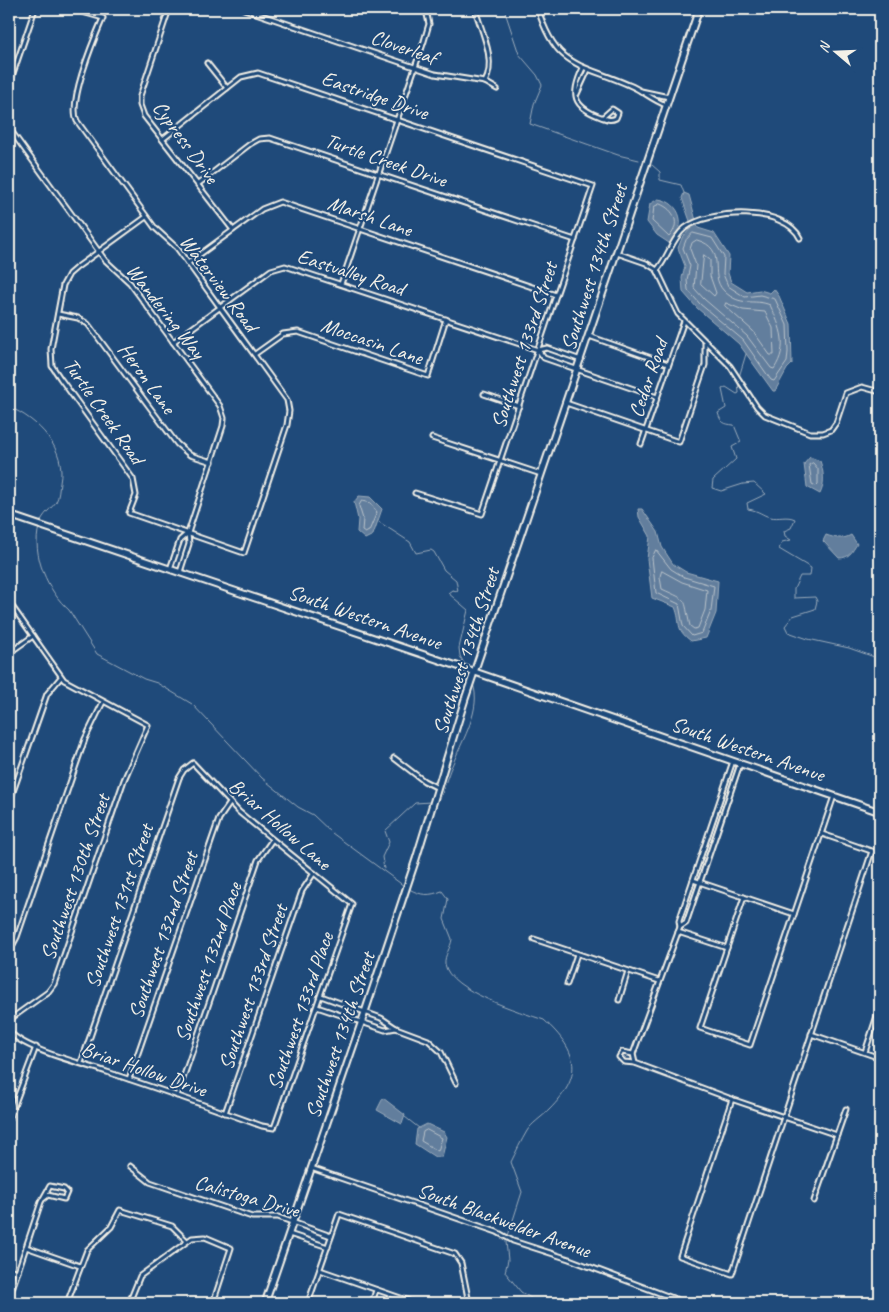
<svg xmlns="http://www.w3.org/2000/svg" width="889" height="1312" viewBox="0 0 889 1312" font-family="Caveat,sans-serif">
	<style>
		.water { fill: #627e9d; stroke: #9cacbb }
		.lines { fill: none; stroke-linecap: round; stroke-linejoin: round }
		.shore { stroke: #bac3ca; stroke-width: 1 }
		.stream { stroke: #9cacbb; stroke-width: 1 }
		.minor-casing { stroke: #f4f1e8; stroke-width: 7 }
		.secondary-casing { stroke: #f4f1e8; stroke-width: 9 }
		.minor { stroke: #1f4a7a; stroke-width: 3 }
		.secondary { stroke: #1f4a7a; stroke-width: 5 }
		.labels { text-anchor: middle; stroke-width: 4; stroke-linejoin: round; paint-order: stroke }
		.street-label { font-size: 21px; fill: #f4f1e8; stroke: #1f4a7a }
	</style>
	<rect width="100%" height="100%" fill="#1f4a7a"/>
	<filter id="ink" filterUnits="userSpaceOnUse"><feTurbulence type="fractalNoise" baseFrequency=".02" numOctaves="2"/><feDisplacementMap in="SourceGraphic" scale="10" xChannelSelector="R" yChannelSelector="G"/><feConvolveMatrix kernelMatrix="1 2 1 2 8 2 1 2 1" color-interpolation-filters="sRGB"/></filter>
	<g filter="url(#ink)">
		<!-- water -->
		<g class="water">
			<polygon points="684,193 689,195 698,228 714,233 729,256 728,273 731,282 747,292 760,290 770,293 774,289 779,296 791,324 792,364 787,369 775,391 773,391 739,344 697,308 683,292 682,278 685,266 678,248 682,238 692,227 682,198"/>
			<path d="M658,199C682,202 688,229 669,243L657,235L647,222L650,204Z"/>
			<path d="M810,457L820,461C824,472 825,484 820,494L807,487L804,464Z"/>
			<polygon points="359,496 370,497 382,509 373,535 365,539 357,532 358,519 354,502"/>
			<path d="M638,509H642L658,532L662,547L673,564L686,572L718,581L716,613L706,638L691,641C674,628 682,624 675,607L652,598L647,559L650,536L639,517Z"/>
			<path d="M826,535C835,538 843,540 851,535L857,544C852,552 849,558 839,558L823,541Z"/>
			<polygon points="383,1098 405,1115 402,1124 377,1110"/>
			<polygon points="427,1124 444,1132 447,1137 442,1157 435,1157 415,1144 417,1129"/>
		</g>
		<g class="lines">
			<!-- shore -->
			<g class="shore">
				<path d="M660,204C675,210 681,224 669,237L652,221L654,207Z"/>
				<polygon points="693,233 712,238 724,257 723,274 728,286 745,297 760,295 775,299 787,325 788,352 787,362 774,381 771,380 743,340 700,304 688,290 687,280 690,266 683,248 686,240"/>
				<path d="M697,240C729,249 707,274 724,291C741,308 754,298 770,305C781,328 789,346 774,369L771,368L747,336L704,299L694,288L696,265L690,249L692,243Z"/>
				<polygon points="704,255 710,260 710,276 716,293 714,296 701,284"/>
				<polygon points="726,303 743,310 765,312 773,328 774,355 770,355 753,331 725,306"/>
				<polygon points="813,463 818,469 818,484 816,486 812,484 809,465"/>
				<polygon points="362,501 370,503 377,512 369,531 365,533 362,531 363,519 359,506"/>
				<polygon points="656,550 671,569 684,577 714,586 711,611 702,633 692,636 683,626 679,604 656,593 652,558"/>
				<path d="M662,571L682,582L707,590L705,610L698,628L694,629L690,626C683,596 690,602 662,589L660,577Z"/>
				<polygon points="427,1130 442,1138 438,1151 421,1141 423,1132"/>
			</g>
			<!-- stream -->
			<g class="stream">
				<polyline points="504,9 519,54 537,75 542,85 534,104 530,124 618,155 639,160"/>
				<polyline points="652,165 660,172 660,180 681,185 684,193"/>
				<polyline points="739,377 746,354"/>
				<path d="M738,381L739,393L737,394L726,387L722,389L726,408L718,413C721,423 724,424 734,425L741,442L732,447L736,459L713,480L712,488L721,491L743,484L754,483L766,494L747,503L748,509C760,511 762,515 770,517C779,519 787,515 795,519L791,528L784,531L785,536L791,540L782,542L779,549L811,568L810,576H800L794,589V598L815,597L817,601L815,609L793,616L785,626L788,632L808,639L849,648L880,659"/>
				<path d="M9,407C38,419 67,449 60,483C59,489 59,497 56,502C51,509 43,514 40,523"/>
				<polyline points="379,522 410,542 416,553 431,550 434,552 444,570 456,580 458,591 452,590 448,593 468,610 459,648 460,656 466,667"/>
				<path d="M39,527C31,554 48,592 69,610L97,654L144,679L157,683L192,704L262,778L298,807L313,815L332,833L404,886"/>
				<path d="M437,802L441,797C445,785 448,773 454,761C463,739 482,708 473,684"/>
				<polyline points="384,869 382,857 389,842 385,831 415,803 431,802"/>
				<path d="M409,889C422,896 429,896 442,891L448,899L444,919L452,939C451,948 444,955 445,964C449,991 521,1012 544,1020C580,1053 583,1076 549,1110C542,1117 531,1124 527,1131C521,1141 516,1152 511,1162L522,1192L506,1242L508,1260L505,1272L521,1292L539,1303"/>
				<polyline points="405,1117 419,1128"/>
			</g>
			<!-- minor casing -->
			<g class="minor-casing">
				<g id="minor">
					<path d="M72,9L103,18C94,39 68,102 77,121L155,228L177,248L287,400L289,411L287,425L244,553L129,513L136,495L133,479L60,378L52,366L51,349L63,285L69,274L76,268L146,217"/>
					<polyline points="169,9 140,96 140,105 144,116 233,230"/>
					<polyline points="244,9 435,74 485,82 497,89"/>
					<polyline points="412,9 421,11 429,9"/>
					<path d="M475,9C481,30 497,61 485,82"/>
					<path d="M538,9C556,68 579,63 629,85C642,90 652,100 666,105"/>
					<polyline points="207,63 227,88"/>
					<path d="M583,68C570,95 573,107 601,117C607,119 610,121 616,118L618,113L612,109L603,117"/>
					<polyline points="9,85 35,9"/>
					<polyline points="641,91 669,97"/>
					<polyline points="577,94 588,70"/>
					<polyline points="9,128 105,260 130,283 220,406 224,418 223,426 188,533"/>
					<polyline points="163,139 241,77 258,73 593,186 482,514 415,493"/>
					<polyline points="198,184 250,144 259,139 270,138 575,240"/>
					<polyline points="617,253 646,263 657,270 678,314 730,366 757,407 765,415 810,433 823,433 831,430 836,423 846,393 862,387 880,392"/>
					<polyline points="188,263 262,209 280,202 556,295"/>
					<path d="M657,270C668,258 672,238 685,228C710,209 785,206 800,238"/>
					<polyline points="341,284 424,41 429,24 426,10"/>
					<polyline points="58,314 78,318 88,324 177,444 190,455 212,462"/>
					<polyline points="589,336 668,364"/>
					<polyline points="173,342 271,270 285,266 538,350 547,348 581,360"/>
					<polyline points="538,350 544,358 657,397"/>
					<polyline points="255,354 283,334 298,332 428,376 446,319"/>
					<polyline points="484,394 519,406"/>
					<polyline points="566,403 679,442 705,365 705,343"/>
					<polyline points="432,438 541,474"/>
					<polyline points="641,444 684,321"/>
					<polyline points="170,569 180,540 188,533 189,544 180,572"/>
					<polyline points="9,602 64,680 148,725 124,780 54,984 48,992 9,1020"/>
					<polyline points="9,653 33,636"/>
					<polyline points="394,758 424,781 438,788"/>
					<polyline points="9,803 47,694 61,677"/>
					<polyline points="822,834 880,854"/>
					<polyline points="693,880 794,914"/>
					<polyline points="744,897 700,1028 750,1045 834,796"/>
					<polyline points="680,927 686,923 740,764"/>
					<polyline points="678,932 727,948"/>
					<polyline points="534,939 659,981"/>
					<polyline points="9,952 17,937 85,739 103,702"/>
					<polyline points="567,984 577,954"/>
					<polyline points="321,996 381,1018 396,1028 428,1040 441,1052 456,1083"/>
					<polyline points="619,1000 628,971"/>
					<polyline points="317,1007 385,1030 396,1028"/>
					<path d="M9,1031C24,1050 82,1063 107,1072C159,1089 210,1107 262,1126L274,1128L352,904L239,812L193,763L184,770L179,778L81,1063"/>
					<polyline points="811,1034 880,1058"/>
					<polyline points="865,1052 880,1007"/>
					<polyline points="633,1054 622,1052 619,1057 624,1062 635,1063 734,1100 837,1135"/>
					<polyline points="635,1063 633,1054 680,927 679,921 733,761"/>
					<polyline points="129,1079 219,819 230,803"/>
					<polyline points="177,1096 258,860 272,840"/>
					<polyline points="732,1099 680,1256 732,1274 872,851"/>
					<polyline points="225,1113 302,891 314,873"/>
					<polyline points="9,1119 36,1047"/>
					<polyline points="130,1166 150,1182 252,1217 278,1217 331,1236"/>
					<polyline points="311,1168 497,1232 513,1241 569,1259 686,1303"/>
					<polyline points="814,1201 846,1109"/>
					<polyline points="289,1234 328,1247"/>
					<polyline points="26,1247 80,1266"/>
					<polyline points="9,1269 18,1272"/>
					<polyline points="320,1270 415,1303"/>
					<polyline points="9,1298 41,1202 50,1186 64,1189 67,1192 64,1199 48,1195 43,1199"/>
					<polyline points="67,1303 87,1250 111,1227 120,1210 172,1226 187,1241"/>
					<polyline points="129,1303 140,1276 192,1238 205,1237 231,1248 213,1303"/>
					<polyline points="308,1303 339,1214 455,1254 461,1263 469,1303"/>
					<polyline points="372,1303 376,1290"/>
				</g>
			</g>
			<!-- secondary casing -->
			<g class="secondary-casing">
				<g id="secondary">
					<polyline points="9,515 475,672 880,812"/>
					<polyline points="265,1303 365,1012 416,859 465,699 699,9"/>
				</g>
			</g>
			<!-- minor -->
			<use href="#minor" class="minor"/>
			<!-- secondary -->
			<use href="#secondary" class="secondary"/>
		</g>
	</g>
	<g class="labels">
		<!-- street labels -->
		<g class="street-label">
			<text transform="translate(404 47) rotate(19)" y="7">Cloverleaf</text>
			<text transform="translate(375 95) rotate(19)" y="7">Eastridge Drive</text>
			<text transform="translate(186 142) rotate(54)" y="7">Cypress Drive</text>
			<text transform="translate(386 160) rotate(19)" y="7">Turtle Creek Drive</text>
			<text transform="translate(370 216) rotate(19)" y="7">Marsh Lane</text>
			<text transform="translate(594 267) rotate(-72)" y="7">Southwest 134th Street</text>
			<text transform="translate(351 272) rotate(18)" y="7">Eastvalley Road</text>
			<text transform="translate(219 283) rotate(53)" y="7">Waterview Road</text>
			<text transform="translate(166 311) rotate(52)" y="7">Wandering Way</text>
			<text transform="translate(372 341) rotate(19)" y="7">Moccasin Lane</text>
			<text transform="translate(524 345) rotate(-72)" y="7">Southwest 133rd Street</text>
			<text transform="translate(147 378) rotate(54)" y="7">Heron Lane</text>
			<text transform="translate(648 378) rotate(-71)" y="7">Cedar Road</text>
			<text transform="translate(104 411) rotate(55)" y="7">Turtle Creek Road</text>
			<text transform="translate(365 617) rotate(19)" y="7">South Western Avenue</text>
			<text transform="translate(466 651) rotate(-72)" y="7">Southwest 134th Street</text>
			<text transform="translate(748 749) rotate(19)" y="7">South Western Avenue</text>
			<text transform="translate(280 824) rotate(41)" y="7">Briar Hollow Lane</text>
			<text transform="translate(75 877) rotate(-71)" y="7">Southwest 130th Street</text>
			<text transform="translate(119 906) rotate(-71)" y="7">Southwest 131st Street</text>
			<text transform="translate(163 935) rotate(-71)" y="7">Southwest 132nd Street</text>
			<text transform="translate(208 962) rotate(-71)" y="7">Southwest 132nd Place</text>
			<text transform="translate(253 987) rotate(-71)" y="7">Southwest 133rd Street</text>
			<text transform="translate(300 1011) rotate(-71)" y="7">Southwest 133rd Place</text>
			<text transform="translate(340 1035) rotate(-71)" y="7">Southwest 134th Street</text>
			<text transform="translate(144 1069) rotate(19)" y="7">Briar Hollow Drive</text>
			<text transform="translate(247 1196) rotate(16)" y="7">Calistoga Drive</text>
			<text transform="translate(504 1220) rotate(20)" y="7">South Blackwelder Avenue</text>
		</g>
	</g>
	<!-- margin -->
	<rect width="889" height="1312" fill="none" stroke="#1f4a7a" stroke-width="30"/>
	<rect x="15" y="15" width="859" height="1282" fill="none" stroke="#f4f1e8" stroke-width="2" filter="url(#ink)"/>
	<!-- north arrow -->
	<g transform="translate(836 52) rotate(289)" stroke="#1f4a7a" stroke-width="4" paint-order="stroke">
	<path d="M0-4L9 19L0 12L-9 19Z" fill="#f4f1e8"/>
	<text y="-8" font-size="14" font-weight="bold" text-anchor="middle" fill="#f4f1e8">N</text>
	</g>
</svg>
